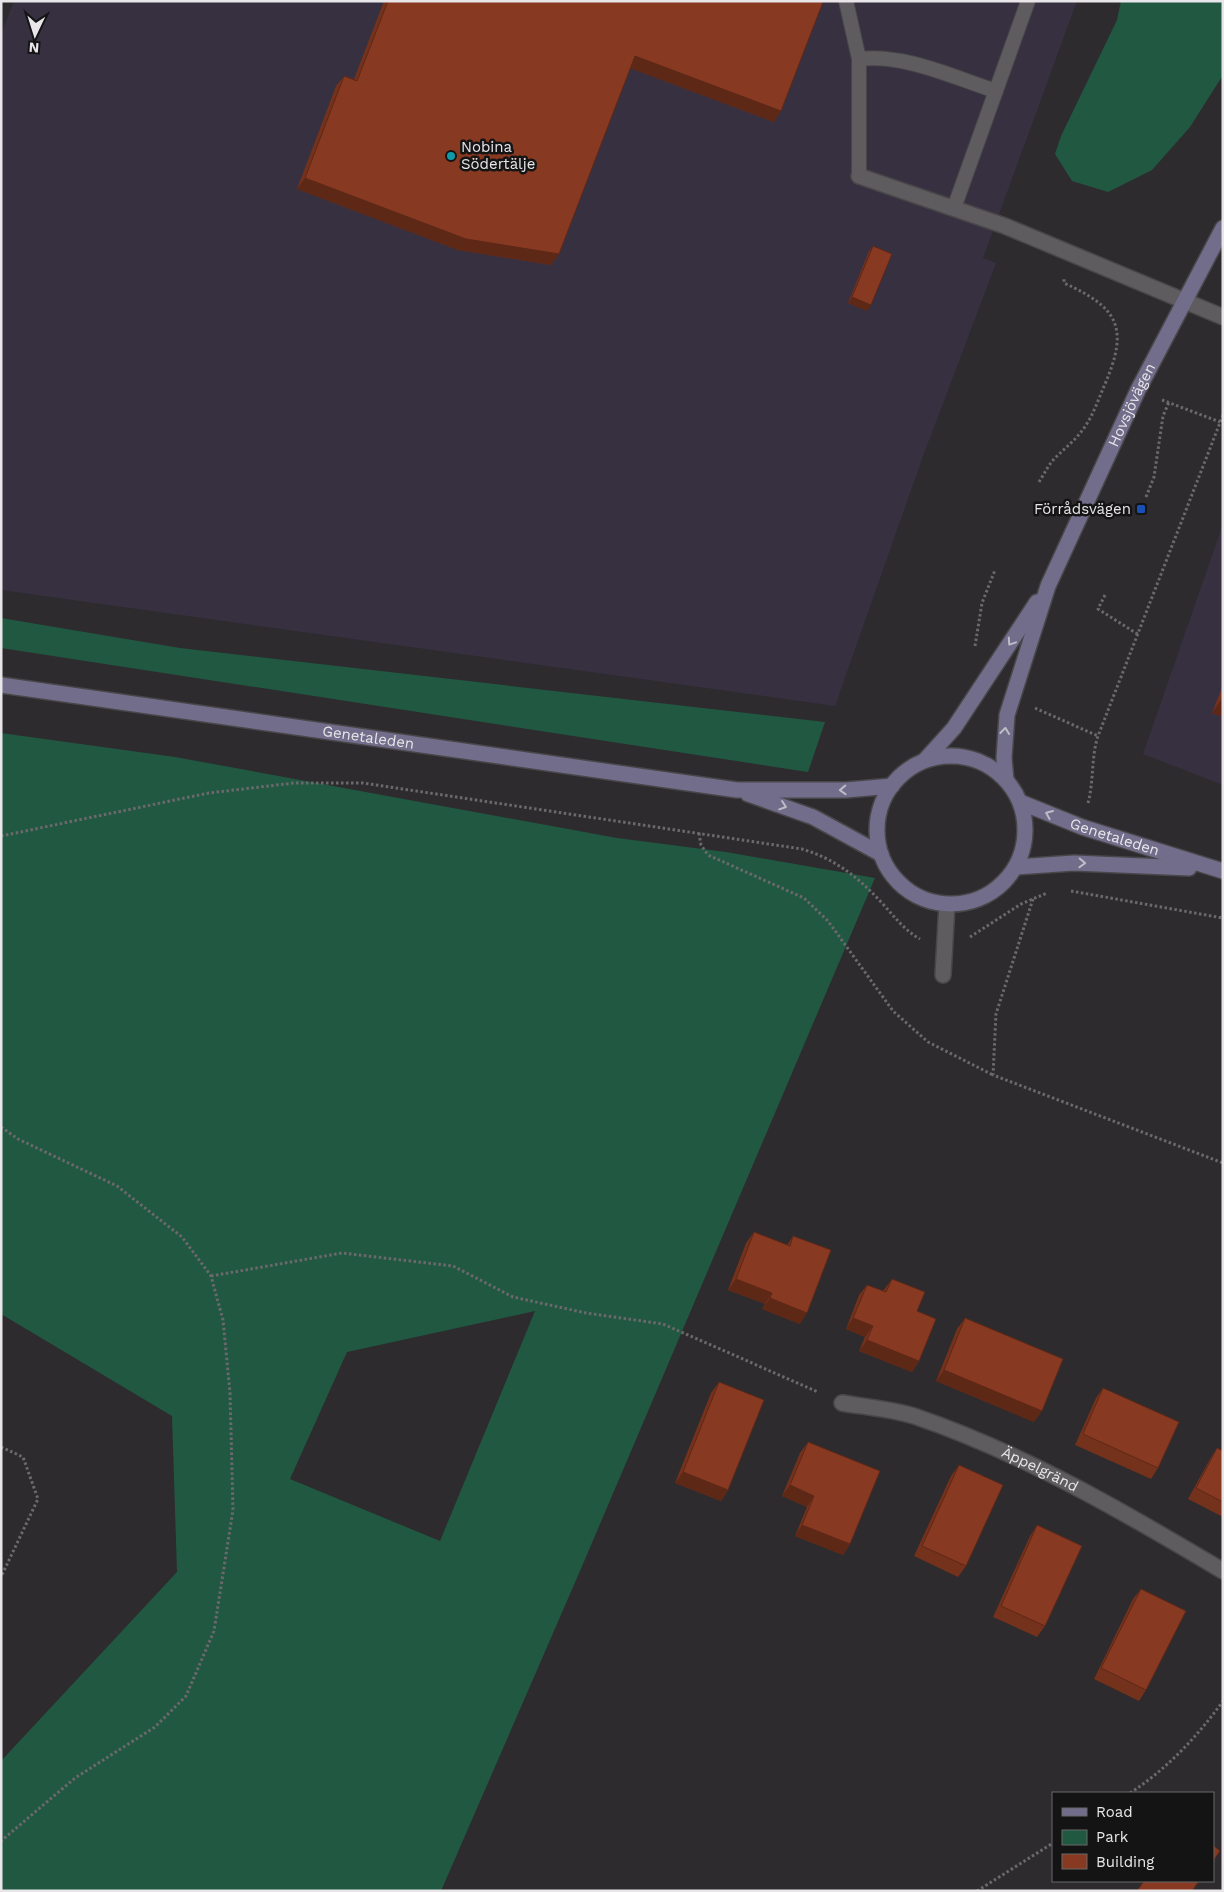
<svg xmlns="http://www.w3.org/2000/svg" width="1224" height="1892" viewBox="0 0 1224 1892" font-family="'Work Sans',sans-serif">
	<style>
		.industrial { fill: #363041 }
		.green { fill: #215842; fill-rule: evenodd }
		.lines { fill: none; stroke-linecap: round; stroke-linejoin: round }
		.lane-casing { stroke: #484648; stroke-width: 16 }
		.street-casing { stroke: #484648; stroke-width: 18 }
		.secondary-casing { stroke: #484648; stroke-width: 18 }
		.path { stroke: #6b696c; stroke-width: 3; stroke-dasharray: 2.5 2.5; stroke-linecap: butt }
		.lane { stroke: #5e5c5f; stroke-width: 14 }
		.street { stroke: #5e5c5f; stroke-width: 15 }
		.secondary { stroke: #716d8b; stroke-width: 15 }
		.wall { fill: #74311c }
		.shaded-wall { fill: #5e2817 }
		.building { fill: #873921; stroke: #5e2817 }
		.oneway { stroke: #bebcc7 }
		.culture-dot { fill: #0f9aa8; stroke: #151415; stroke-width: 2 }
		.transit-dot { fill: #1a4fb4; stroke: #151415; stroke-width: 2 }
		.labels { text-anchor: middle; stroke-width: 5; stroke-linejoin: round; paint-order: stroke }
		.poi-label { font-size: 15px; fill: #e8e6e8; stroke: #151415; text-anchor: start }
		.street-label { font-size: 15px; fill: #e8e6e8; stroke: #151415 }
	</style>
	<rect width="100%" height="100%" fill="#2d2b2e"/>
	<!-- industrial -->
	<g class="industrial">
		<polygon points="14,1 1077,1 983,258 996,263 922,459 835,706 1,590 1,34"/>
		<polygon points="1223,524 1223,785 1143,754"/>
	</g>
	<!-- green -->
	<g class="green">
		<polygon points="1121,1 1223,1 1223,75 1190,127 1152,170 1108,192 1072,181 1055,154 1061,136 1117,20"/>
		<polygon points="1,618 180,648 825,722 808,772 1,648"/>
		<path d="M1,733L175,757L617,838L726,852L875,878L580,1571L441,1891H1V1761L177,1572L172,1416L1,1314ZM535,1311L440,1541L290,1479L347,1352Z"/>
	</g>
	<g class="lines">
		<!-- lane casing -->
		<g class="lane-casing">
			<g id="lane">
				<polyline points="846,1 859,59 859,176"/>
				<path d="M859,59C906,54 952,77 996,91"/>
				<polyline points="954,208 1028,1"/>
			</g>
		</g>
		<!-- street casing -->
		<g class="street-casing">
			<g id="street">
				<polyline points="859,176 1005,226 1223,317"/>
				<polyline points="943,975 947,904"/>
				<path id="s1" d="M842,1403C866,1407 891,1409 914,1416C1023,1453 1124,1512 1223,1571"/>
			</g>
		</g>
		<!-- secondary casing -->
		<g class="secondary-casing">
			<g id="secondary">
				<path id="s2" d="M1,685L737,790H846L892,786"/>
				<circle cx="951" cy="830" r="74"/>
				<polyline points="925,760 954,728 1037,602"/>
				<path id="s3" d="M1006,780L1004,758L1007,715L1048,586L1138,390L1223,228"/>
				<polyline points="748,794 813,817 881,854"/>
				<path id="s4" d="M1020,802L1082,827L1223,871"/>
				<polyline points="1016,867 1074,863 1189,868"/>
			</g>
		</g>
		<!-- path -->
		<g class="path">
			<polyline points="1162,400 1220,422"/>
			<path d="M1039,482C1044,474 1048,466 1054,459C1063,450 1073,442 1081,432C1092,419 1098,400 1105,384C1129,328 1119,308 1064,283V279"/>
			<polyline points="1146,497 1154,477 1163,416 1169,402"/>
			<polyline points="1105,595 1098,609 1139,635"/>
			<polyline points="975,646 982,603 995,570"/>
			<polyline points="1035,708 1098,736"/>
			<path d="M1088,803C1094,781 1091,757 1098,736L1223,415"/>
			<polyline points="699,833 701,845 708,855 804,898 828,921 893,1011 928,1042 993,1075"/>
			<path d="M1,836L209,793L294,783H363L802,849C835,859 858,877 881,902C894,916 904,930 920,939"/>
			<polyline points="1071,891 1223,918"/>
			<polyline points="1033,899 996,1014 993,1075 1223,1163"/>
			<polyline points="970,937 1021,904 1047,893"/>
			<polyline points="1,1127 18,1139 117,1186 182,1237 211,1276 223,1320 230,1393 233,1510 214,1631 186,1696 155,1727 75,1778 1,1841"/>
			<polyline points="211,1276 342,1253 453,1266 513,1297 586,1313 663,1324 818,1392"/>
			<polyline points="1,1447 23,1457 38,1499 1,1577"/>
			<path d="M1130,1793C1167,1769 1197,1737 1223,1701"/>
			<polyline points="977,1891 1053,1843"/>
		</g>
		<!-- lane -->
		<use href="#lane" class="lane"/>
		<!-- street -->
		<use href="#street" class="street"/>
		<!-- secondary -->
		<use href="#secondary" class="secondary"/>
	</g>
	<!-- wall -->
	<g class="wall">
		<polygon points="384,1 820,1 774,122 630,68 559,254 551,265 458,250 297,189 336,86 344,76 354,79"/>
		<polygon points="873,246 867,311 848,303 869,251"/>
		<polygon points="1223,685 1223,717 1212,713"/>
		<polygon points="754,1232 787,1245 793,1236 800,1324 762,1309 765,1304 728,1290 746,1243"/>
		<polygon points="892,1279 917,1311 919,1361 912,1372 859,1351 865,1337 846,1329 859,1295 867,1285 883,1291"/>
		<polygon points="965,1318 1034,1422 936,1381 957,1329"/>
		<polygon points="719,1382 728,1490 721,1501 675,1483 711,1393"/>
		<polygon points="1103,1388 1158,1468 1151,1479 1075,1445 1096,1398"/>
		<polygon points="808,1442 850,1544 843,1555 795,1536 807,1507 782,1496 800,1453"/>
		<polygon points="1217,1448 1223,1451 1223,1517 1188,1499 1210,1459"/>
		<polygon points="959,1465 966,1566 958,1577 914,1556 951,1476"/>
		<polygon points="1037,1525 1045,1626 1037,1637 993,1617 1030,1536"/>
		<polygon points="1141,1589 1146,1690 1139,1701 1094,1679 1133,1599"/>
	</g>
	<!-- shaded-wall -->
	<g class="shaded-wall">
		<polygon points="635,56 781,111 774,122 627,67"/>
		<polygon points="305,178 559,254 551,265 458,250 297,189"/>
		<polygon points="852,297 871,305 867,311 848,303"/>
		<polygon points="1223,697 1223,717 1212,713"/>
		<polygon points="736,1279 772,1293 765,1304 728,1290"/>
		<polygon points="770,1298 807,1313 800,1324 762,1309"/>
		<polygon points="853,1318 873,1326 865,1337 846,1329"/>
		<polygon points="867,1340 919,1361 912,1372 859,1351"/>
		<polygon points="944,1370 1042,1411 1034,1422 936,1381"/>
		<polygon points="683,1472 728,1490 721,1501 675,1483"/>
		<polygon points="790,1485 814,1496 807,1507 782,1496"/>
		<polygon points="802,1525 850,1544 843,1555 795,1536"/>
	</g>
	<!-- building -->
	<g class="building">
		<polygon points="388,1 820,1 823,2 781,111 635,56 559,254 466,239 305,178 344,76 357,81"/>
		<polygon points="873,246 892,254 871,305 852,297"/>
		<polygon points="754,1232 790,1246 793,1236 831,1250 807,1313 770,1298 772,1293 736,1279"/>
		<polygon points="892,1279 925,1292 917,1311 936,1319 919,1361 867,1340 873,1326 853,1318 867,1285 886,1292"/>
		<polygon points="965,1318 1063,1359 1042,1411 944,1370"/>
		<polygon points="719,1382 764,1400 728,1490 683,1472"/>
		<polygon points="1103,1388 1179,1422 1158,1468 1083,1434"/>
		<polygon points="808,1442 880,1471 850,1544 802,1525 814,1496 790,1485"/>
		<polygon points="1217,1448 1223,1451 1223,1502 1196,1488"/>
		<polygon points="959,1465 1003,1485 966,1566 922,1546"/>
		<polygon points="1037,1525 1082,1546 1045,1626 1001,1606"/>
		<polygon points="1141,1589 1186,1611 1146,1690 1101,1668"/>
		<polygon points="1213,1845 1220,1851 1213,1861"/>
		<polygon points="1144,1881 1199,1881 1192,1891 1137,1891"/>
	</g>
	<!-- one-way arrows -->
	<defs><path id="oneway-chevron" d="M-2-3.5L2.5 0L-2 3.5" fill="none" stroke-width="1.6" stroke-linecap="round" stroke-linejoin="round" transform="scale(1.25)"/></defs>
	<g class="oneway">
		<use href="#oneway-chevron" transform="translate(1011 642) rotate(124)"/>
		<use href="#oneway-chevron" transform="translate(1005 731) rotate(-84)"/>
		<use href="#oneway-chevron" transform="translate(843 790) rotate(178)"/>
		<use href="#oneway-chevron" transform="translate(783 806) rotate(19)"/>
		<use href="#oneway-chevron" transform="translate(1049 814) rotate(-157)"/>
		<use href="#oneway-chevron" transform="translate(1082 863) rotate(2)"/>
	</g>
	<!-- markers -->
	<circle class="culture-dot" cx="451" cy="156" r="5"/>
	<rect class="transit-dot" x="1136" y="504" width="10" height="10" rx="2.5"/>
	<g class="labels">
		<!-- poi labels -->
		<g class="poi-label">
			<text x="461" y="152">Nobina<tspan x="461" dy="17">Södertälje</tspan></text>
			<text x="1131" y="514" text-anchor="end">Förrådsvägen</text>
		</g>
		<!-- street labels -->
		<g class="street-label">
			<text dy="5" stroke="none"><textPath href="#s3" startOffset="400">Hovsjövägen</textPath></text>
			<text dy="5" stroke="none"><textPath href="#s2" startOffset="371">Genetaleden</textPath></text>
			<text dy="5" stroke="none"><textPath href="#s4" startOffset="101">Genetaleden</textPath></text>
			<text dy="5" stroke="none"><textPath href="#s1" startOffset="210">Äppelgränd</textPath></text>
		</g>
	</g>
	<!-- border -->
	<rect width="1224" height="1892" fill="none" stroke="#e8e6e8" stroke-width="5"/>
	<!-- legend -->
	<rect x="1052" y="1792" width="162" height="90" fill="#151415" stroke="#696869"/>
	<rect x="1062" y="1808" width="25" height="8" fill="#716d8b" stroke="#696869"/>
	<text x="1096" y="1817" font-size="15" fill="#e8e6e8">Road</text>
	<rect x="1062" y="1830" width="25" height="15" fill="#215842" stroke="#696869"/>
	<text x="1096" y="1842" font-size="15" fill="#e8e6e8">Park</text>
	<rect x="1062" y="1854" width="25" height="15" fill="#873921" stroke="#696869"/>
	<text x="1096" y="1867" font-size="15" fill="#e8e6e8">Building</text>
	<!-- north arrow -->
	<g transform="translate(35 35) rotate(184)" stroke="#151415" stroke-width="4" paint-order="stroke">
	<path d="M0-4L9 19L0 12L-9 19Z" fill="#e8e6e8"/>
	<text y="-8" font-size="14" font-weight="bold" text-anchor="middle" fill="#e8e6e8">N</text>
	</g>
</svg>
